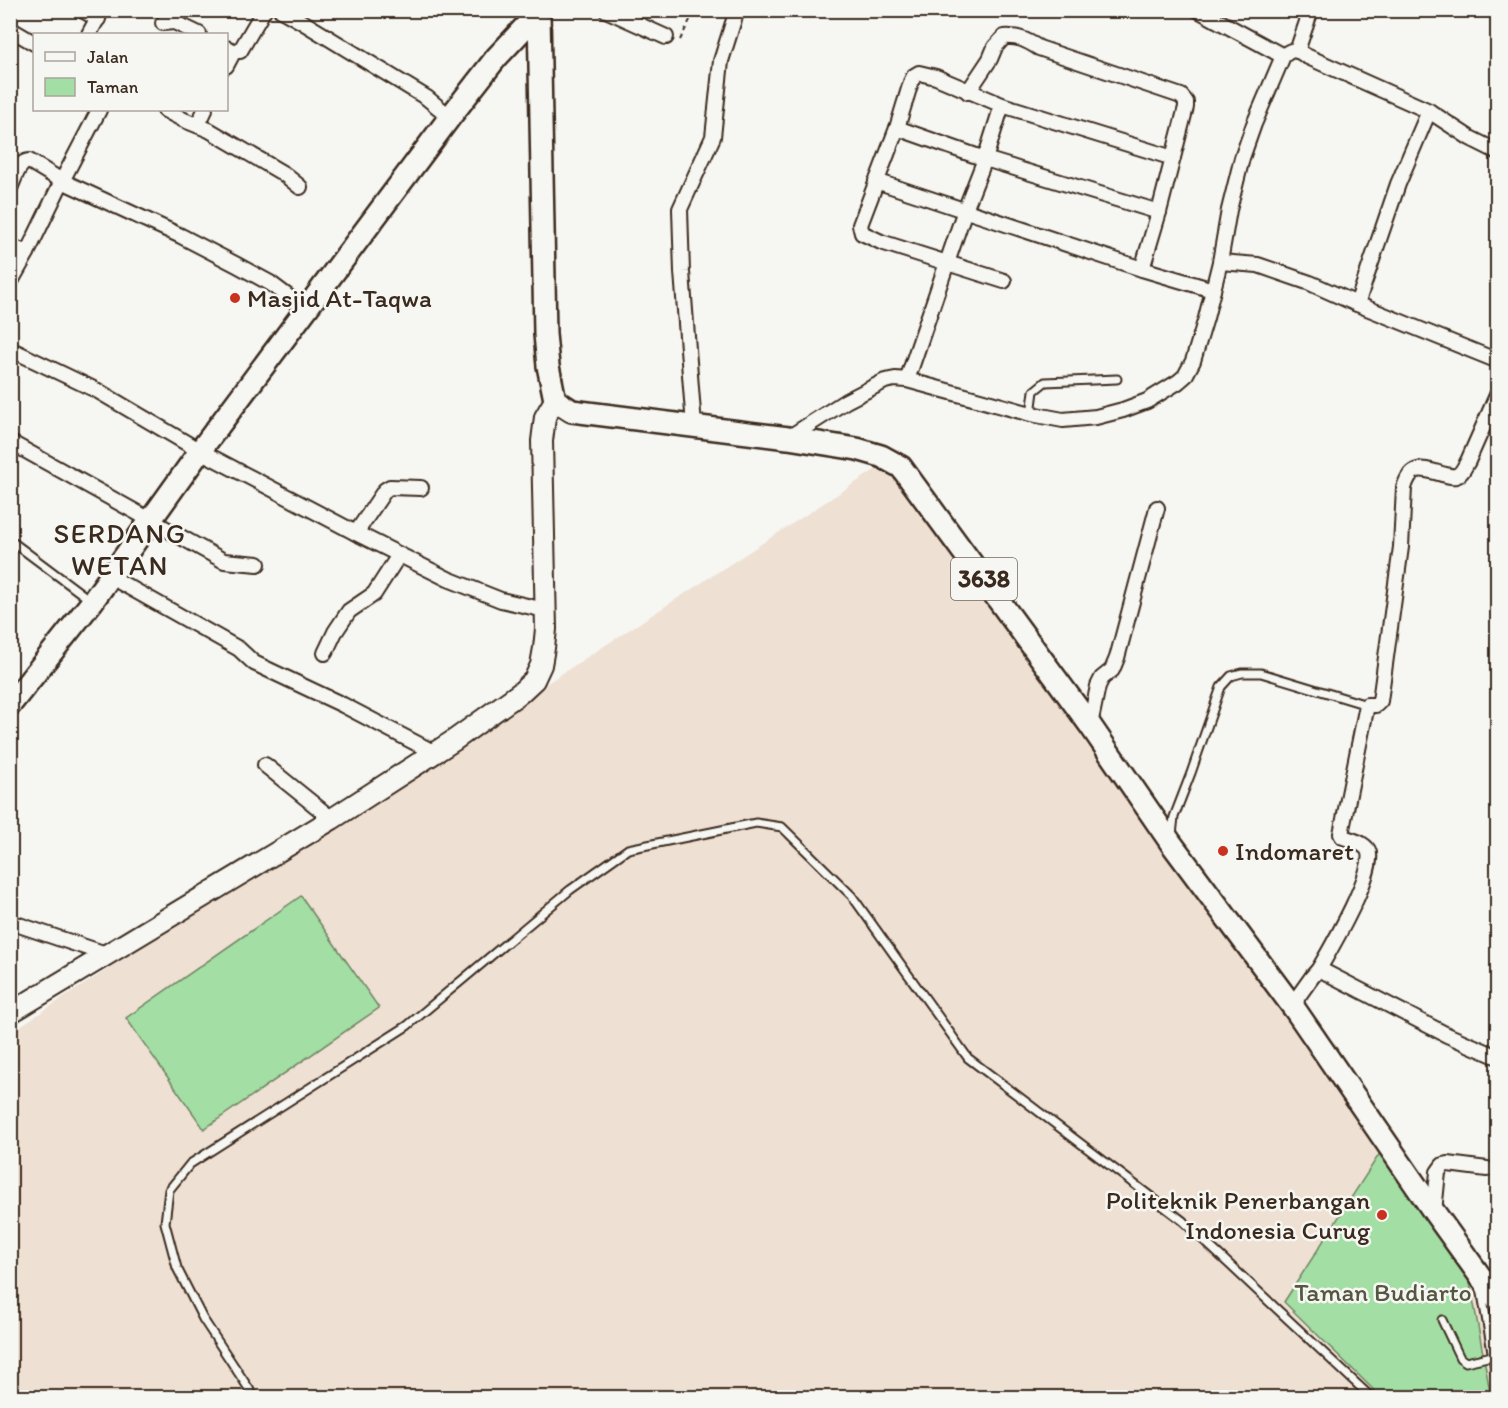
<svg xmlns="http://www.w3.org/2000/svg" width="1508" height="1408" viewBox="0 0 1508 1408" font-family="Itim,sans-serif">
	<style>
		.built { fill: #eee0d3 }
		.green { fill: #a3dea4; stroke: #6f8461; stroke-width: 1.5 }
		.lines { fill: none; stroke-linecap: round; stroke-linejoin: round }
		.lane-casing { stroke: #3b2a1e; stroke-width: 11 }
		.street-casing { stroke: #3b2a1e; stroke-width: 18 }
		.secondary-casing { stroke: #3b2a1e; stroke-width: 24 }
		.primary-casing { stroke: #3b2a1e; stroke-width: 26 }
		.path { stroke: #3b2a1e; stroke-width: 2; stroke-dasharray: 4.5 4.5; stroke-linecap: butt }
		.lane { stroke: #f6f6f2; stroke-width: 7 }
		.street { stroke: #f6f6f2; stroke-width: 14 }
		.secondary { stroke: #f6f6f2; stroke-width: 20 }
		.primary { stroke: #f6f6f2; stroke-width: 21 }
		.poi-dot { fill: #c8321e; stroke: #f6f6f2; stroke-width: 2 }
		.labels { text-anchor: middle; stroke-width: 5; stroke-linejoin: round; paint-order: stroke }
		.shield { fill: #f6f6f2; stroke: #73675e; stroke-width: 1.5 }
		.shield-label { font-size: 24px; font-weight: bold; fill: #3b2a1e }
		.poi-label { font-size: 26px; fill: #3b2a1e; stroke: #f6f6f2; text-anchor: start }
		.park-label { font-size: 26px; fill: #555740; stroke: #f6f6f2 }
		.quarter-label { font-size: 28px; letter-spacing: 1.5px; fill: #3b2a1e; stroke: #f6f6f2 }
	</style>
	<rect width="100%" height="100%" fill="#f6f6f2"/>
	<filter id="ink" filterUnits="userSpaceOnUse"><feTurbulence type="fractalNoise" baseFrequency=".0167" numOctaves="2"/><feDisplacementMap in="SourceGraphic" scale="12" xChannelSelector="R" yChannelSelector="G"/><feConvolveMatrix kernelMatrix="1 2 1 2 8 2 1 2 1" color-interpolation-filters="sRGB"/></filter>
	<g filter="url(#ink)">
		<!-- built -->
		<polygon class="built" points="878,468 907,478 1327,1072 1380,1153 1497,1317 1497,1397 11,1398 11,1032"/>
		<!-- green -->
		<g class="green">
			<polygon points="301,896 379,1008 204,1129 126,1018"/>
			<polygon points="1380,1153 1469,1277 1491,1397 1381,1397 1284,1302"/>
		</g>
		<g class="lines">
			<!-- lane casing -->
			<g class="lane-casing">
				<g id="lane">
					<polyline points="1031,414 1034,391 1045,382 1117,379"/>
					<polyline points="10,540 90,600"/>
					<polyline points="1172,835 1174,817 1191,773 1221,687 1231,676 1242,673 1261,673 1367,705"/>
					<polyline points="1481,1288 1498,1386"/>
					<polyline points="1442,1320 1460,1358 1466,1362 1492,1356 1496,1359"/>
					<polyline points="255,1398 203,1319 177,1268 165,1223 169,1190 190,1164 407,1026 570,890 628,849 756,823 782,827 852,896 968,1058 1183,1221 1372,1398"/>
				</g>
			</g>
			<!-- street casing -->
			<g class="street-casing">
				<g id="street">
					<polyline points="82,10 98,19"/>
					<polyline points="281,10 304,23 427,98 450,117"/>
					<polyline points="606,10 666,37"/>
					<polyline points="1198,10 1283,56"/>
					<polyline points="163,23 174,22 199,34"/>
					<polyline points="10,29 34,43"/>
					<polyline points="89,34 102,10"/>
					<polyline points="226,48 234,51 240,51 264,10"/>
					<polyline points="1297,51 1311,10"/>
					<polyline points="226,66 234,51"/>
					<path d="M968,92L990,59L995,47L1004,37C1019,36 1026,40 1039,48L1181,96L1186,102V107L1159,212L1142,269"/>
					<polyline points="165,110 184,120 209,130 284,174 300,187"/>
					<polyline points="198,125 205,110"/>
					<polyline points="897,128 911,82 914,76 919,73 936,77 1002,105 1173,158"/>
					<polyline points="876,181 1142,269 1213,290"/>
					<path d="M10,188C15,178 18,162 29,161L62,181L181,236L237,265L270,283L306,310"/>
					<polyline points="10,246 27,253"/>
					<polyline points="1220,262 1258,265 1310,283 1357,304 1498,361"/>
					<polyline points="1004,281 881,242 862,233 860,225 897,128 985,159 1159,212"/>
					<polyline points="10,283 27,253 62,181 99,110"/>
					<polyline points="1357,304 1398,184 1429,111 1470,138 1498,152"/>
					<polyline points="10,349 98,391 200,451 356,533 448,579 501,600 545,610"/>
					<polyline points="907,380 965,210 985,159 1002,105"/>
					<polyline points="694,426 682,272 680,209 713,137 721,61 737,10"/>
					<path d="M788,438L846,401L885,381L895,379L907,380L1031,414L1063,420L1096,417L1123,410L1147,401L1178,382L1185,376L1193,361L1206,318L1220,262L1229,210L1242,158L1254,124L1283,56C1293,48 1296,49 1306,56L1429,111"/>
					<polyline points="10,442 224,561 258,564"/>
					<polyline points="356,533 385,490 390,487 421,488"/>
					<polyline points="109,576 239,649 254,663 343,705 435,753"/>
					<polyline points="325,653 335,632 349,611 374,594 399,555"/>
					<polyline points="1090,725 1098,686 1102,678 1112,670 1117,658 1157,508"/>
					<polyline points="265,765 332,819"/>
					<polyline points="10,922 106,954"/>
					<path d="M1319,969C1330,950 1378,868 1368,850C1363,842 1351,840 1343,837L1341,834L1367,705H1376L1380,701L1401,547L1404,488C1412,461 1425,470 1446,475C1450,476 1452,477 1456,476C1462,474 1465,466 1468,461L1498,393"/>
					<polyline points="1296,1011 1297,998 1312,977 1319,969 1447,1035 1498,1057"/>
					<polyline points="1434,1212 1438,1172 1443,1165 1448,1164 1487,1169"/>
				</g>
			</g>
			<!-- secondary casing -->
			<g class="secondary-casing">
				<polyline id="secondary" points="10,1013 332,819 453,741 520,693 534,680 541,665 544,648 546,629 542,441 545,417 555,400"/>
			</g>
			<!-- primary casing -->
			<g class="primary-casing">
				<g id="primary">
					<polyline points="540,10 539,12 545,334 548,366 555,400 572,411 788,438 857,449 881,456 901,467 1090,725 1171,843 1296,1011 1434,1212 1498,1301"/>
					<polyline points="10,705 92,602 200,451 450,117 496,58 539,12"/>
				</g>
			</g>
			<!-- path -->
			<polyline class="path" points="680,40 695,10"/>
			<!-- lane -->
			<use href="#lane" class="lane"/>
			<!-- street -->
			<use href="#street" class="street"/>
			<!-- secondary -->
			<use href="#secondary" class="secondary"/>
			<!-- primary -->
			<use href="#primary" class="primary"/>
		</g>
	</g>
	<!-- markers -->
	<g class="poi-dot">
		<circle cx="235" cy="298" r="6"/>
		<circle cx="1223" cy="851" r="6"/>
		<circle cx="1382" cy="1215" r="6"/>
	</g>
	<g class="labels">
		<!-- shield labels -->
		<rect class="shield" x="951" y="558" width="66" height="42" rx="4.5"/>
		<g class="shield-label">
			<text x="984" y="587">3638</text>
		</g>
		<!-- poi labels -->
		<g class="poi-label">
			<text x="247" y="307">Masjid At-Taqwa</text>
			<text x="1235" y="860">Indomaret</text>
			<text x="1370" y="1209" text-anchor="end">Politeknik Penerbangan<tspan x="1370" dy="30">Indonesia Curug</tspan></text>
		</g>
		<!-- park labels -->
		<g class="park-label">
			<text x="1383" y="1301">Taman Budiarto</text>
		</g>
		<!-- quarter labels -->
		<g class="quarter-label">
			<text x="120" y="543">SERDANG<tspan x="120" dy="32">WETAN</tspan></text>
		</g>
	</g>
	<!-- margin -->
	<rect width="1508" height="1408" fill="none" stroke="#f6f6f2" stroke-width="36"/>
	<rect x="18" y="18" width="1472" height="1372" fill="none" stroke="#3b2a1e" stroke-width="2" filter="url(#ink)"/>
	<!-- legend -->
	<rect x="33" y="33" width="195" height="78" fill="#f6f6f2" stroke="#aba49d" stroke-width="1.5"/>
	<rect x="45" y="52" width="30" height="9" fill="#f6f6f2" stroke="#aba49d" stroke-width="1.5"/>
	<text x="87" y="63" font-size="18" fill="#3b2a1e">Jalan</text>
	<rect x="45" y="78" width="30" height="18" fill="#a3dea4" stroke="#aba49d" stroke-width="1.5"/>
	<text x="87" y="93" font-size="18" fill="#3b2a1e">Taman</text>
</svg>
